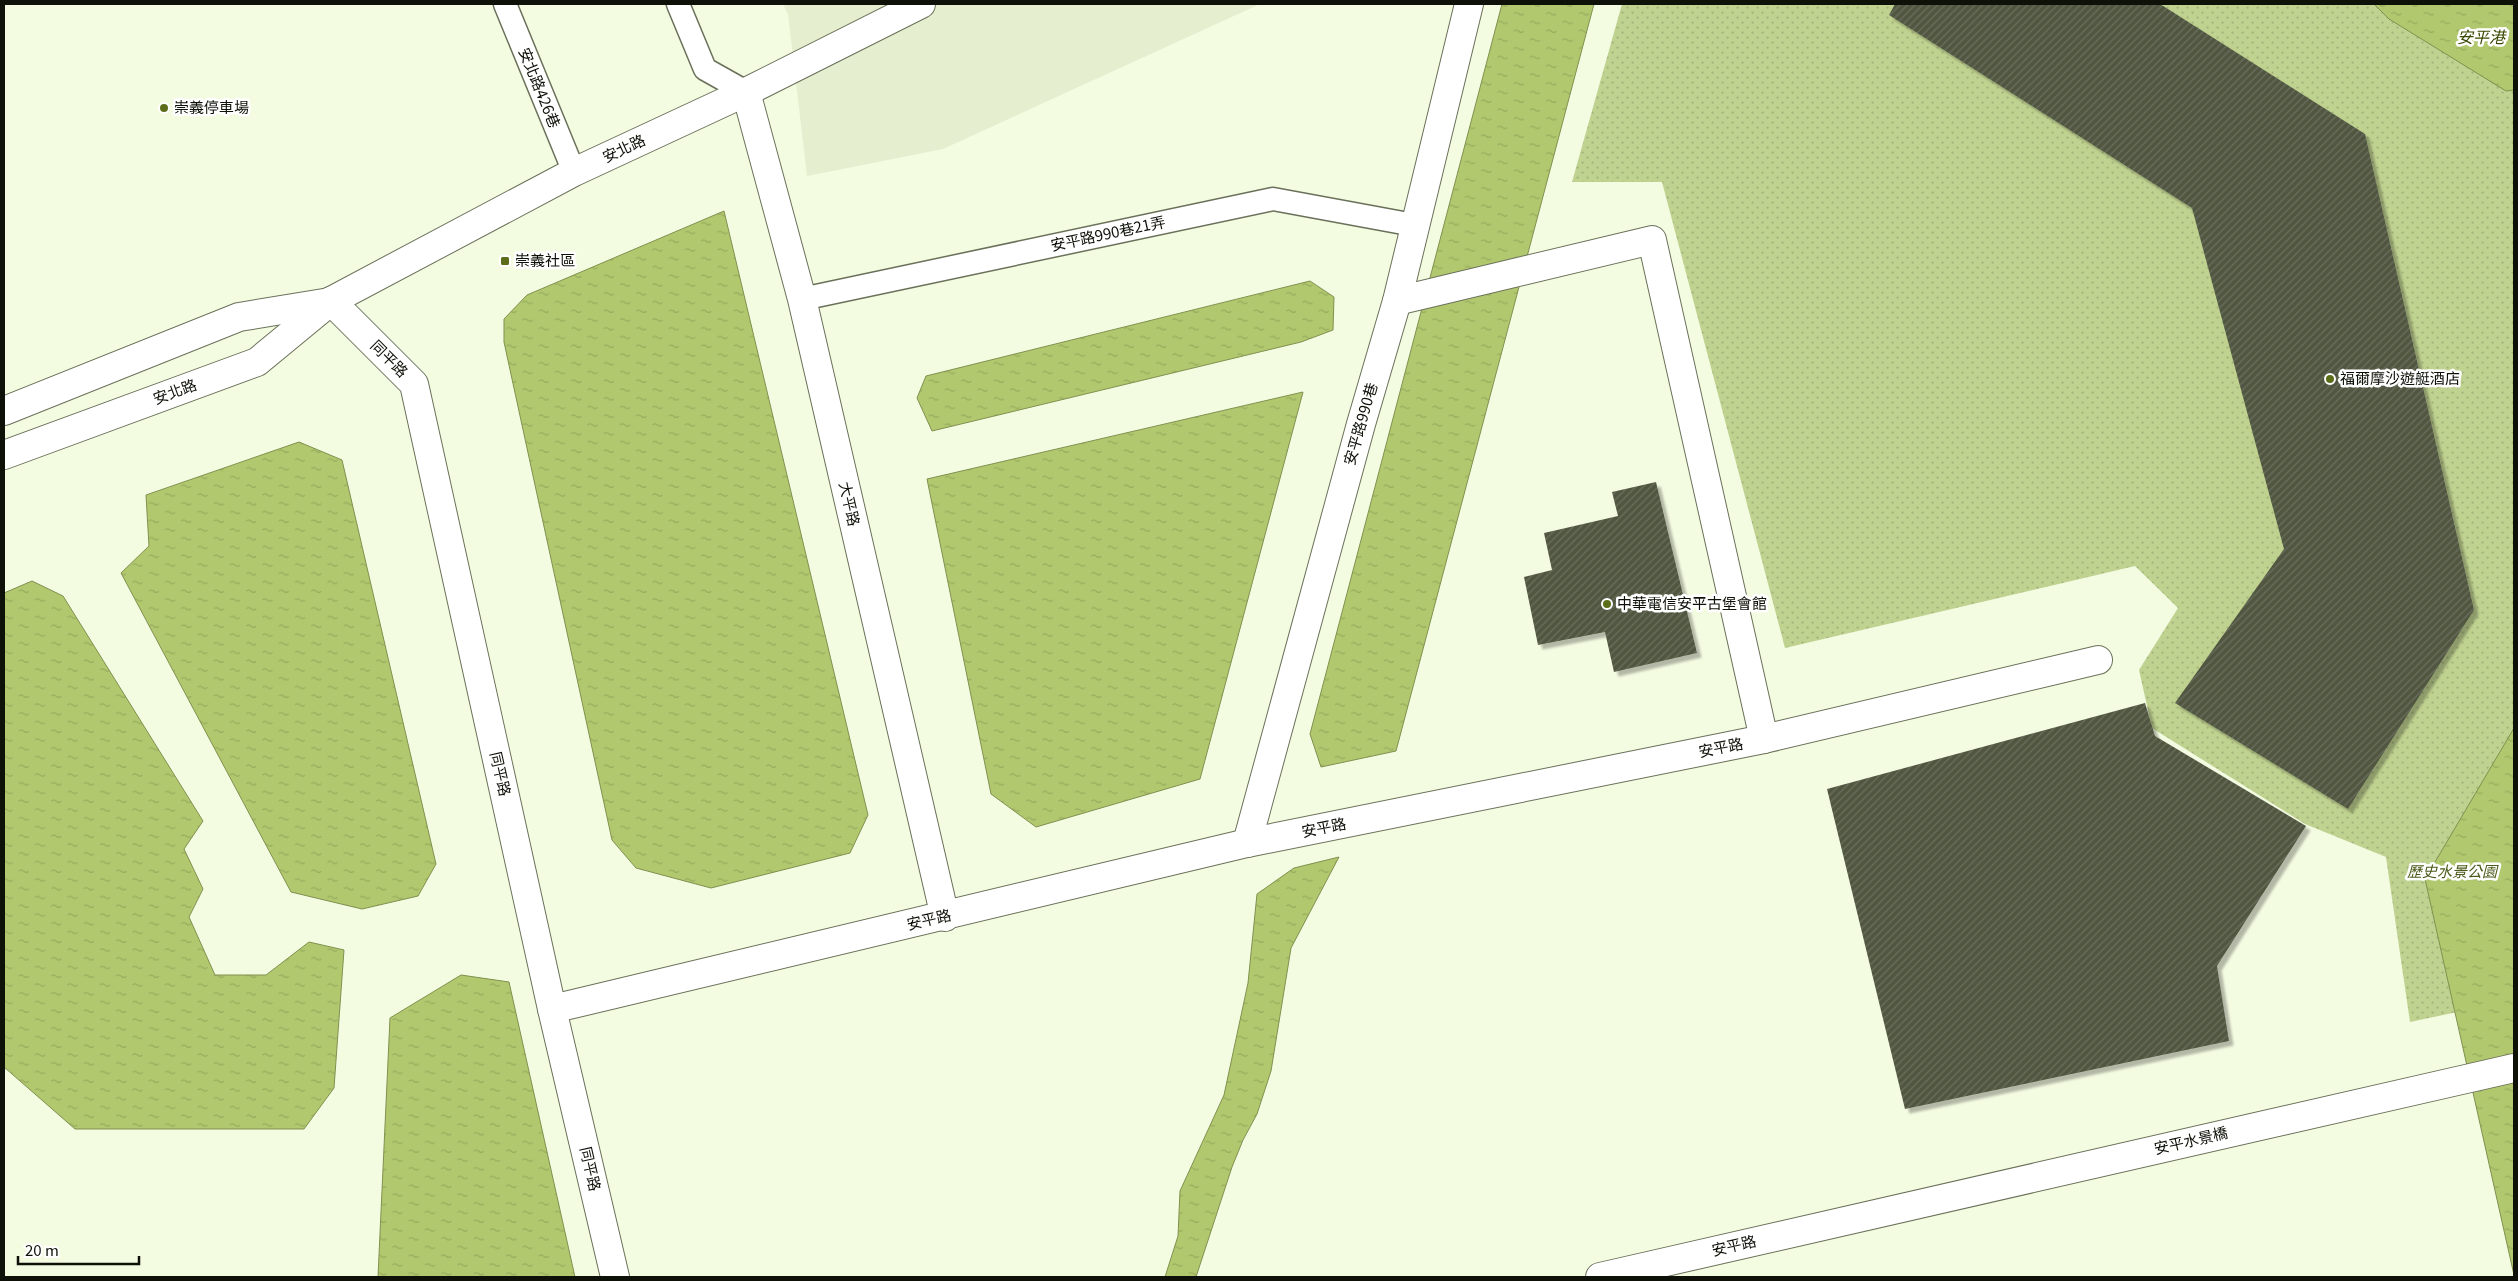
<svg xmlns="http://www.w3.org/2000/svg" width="2518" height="1281" viewBox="0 0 2518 1281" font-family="Georgia,'Noto Sans TC',serif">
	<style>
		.built { fill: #e5eece }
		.park { fill: url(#park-dots) }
		.water { fill: url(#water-ripples); stroke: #80914f }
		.building { fill: url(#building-hatch); filter: url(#shadow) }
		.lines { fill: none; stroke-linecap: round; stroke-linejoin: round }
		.service-casing { stroke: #6a715a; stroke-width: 25 }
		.minor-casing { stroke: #6a715a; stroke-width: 30 }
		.tertiary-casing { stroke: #6a715a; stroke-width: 30 }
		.service { stroke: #fff; stroke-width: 22 }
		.minor { stroke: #fff; stroke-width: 28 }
		.tertiary { stroke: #fff; stroke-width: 28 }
		.poi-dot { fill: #5c6d1a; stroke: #fff; stroke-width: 2 }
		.labels { text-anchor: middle; stroke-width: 5; stroke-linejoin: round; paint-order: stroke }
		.street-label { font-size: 15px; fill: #0e1108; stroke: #fff }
		.poi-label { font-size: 15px; fill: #0e1108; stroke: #fff; text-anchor: start }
		.park-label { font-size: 15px; font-style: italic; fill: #4d5b1b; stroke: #fff }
		.water-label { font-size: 16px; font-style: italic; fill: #3a4700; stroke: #fff }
	</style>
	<defs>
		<pattern id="park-dots" width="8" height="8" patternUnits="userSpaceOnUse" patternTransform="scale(1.25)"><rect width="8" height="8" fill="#c0d290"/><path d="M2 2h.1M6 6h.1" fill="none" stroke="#a4b37b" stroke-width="1.8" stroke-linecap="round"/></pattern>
		<pattern id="water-ripples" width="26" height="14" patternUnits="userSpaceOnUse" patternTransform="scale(1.25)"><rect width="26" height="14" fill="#b1c86e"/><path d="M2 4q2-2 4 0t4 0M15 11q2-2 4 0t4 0" fill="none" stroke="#97ab5e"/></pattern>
		<pattern id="building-hatch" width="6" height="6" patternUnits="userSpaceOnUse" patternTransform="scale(1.25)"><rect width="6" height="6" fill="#515741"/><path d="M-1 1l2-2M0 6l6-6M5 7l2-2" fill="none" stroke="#6a6f5e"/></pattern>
		<filter id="shadow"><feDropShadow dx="4.5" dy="4.5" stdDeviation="1" flood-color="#0004"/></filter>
	</defs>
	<rect width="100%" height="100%" fill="#f3fbe1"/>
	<!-- built -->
	<polygon class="built" points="783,4 1260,4 943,149 807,176 788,14"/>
	<!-- park -->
	<polygon class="park" points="1622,4 2514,4 2514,1000 2410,1022 2386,857 2305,824 2152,728 2139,670 2178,608 2135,566 1785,648 1662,182 1572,182"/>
	<!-- water -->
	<g class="water">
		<polygon points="1502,4 1594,4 1396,751 1321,767 1310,734"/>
		<polygon points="2374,4 2514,4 2514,90 2506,91 2389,19"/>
		<polygon points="724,211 868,815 850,853 711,888 636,868 612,840 504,342 504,319 527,295"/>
		<polygon points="1310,281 1334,297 1333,330 1301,342 932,431 917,398 926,376"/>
		<polygon points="1303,392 1200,779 1036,827 991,794 927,479"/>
		<polygon points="299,442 342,460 436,864 418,896 362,909 291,892 121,573 149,546 146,495"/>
		<polygon points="32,581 63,596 203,821 184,849 203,889 189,917 215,975 266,975 309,942 344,950 334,1088 304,1129 75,1129 4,1067 4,593"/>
		<polygon points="2514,728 2514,1275 2425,879"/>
		<polygon points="1339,857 1291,948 1271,1071 1257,1114 1243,1140 1232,1167 1196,1277 1165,1277 1178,1236 1180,1191 1224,1095 1248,983 1257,894 1294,868"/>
		<polygon points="461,975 509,982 575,1277 378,1277 390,1018"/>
	</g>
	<!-- building -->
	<g class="building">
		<polygon points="1895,4 2160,4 2365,134 2474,610 2348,809 2175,703 2284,549 2192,208 1889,15"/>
		<polygon points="1656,482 1697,653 1614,672 1605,632 1538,645 1524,577 1552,570 1544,533 1618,516 1612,492"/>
		<polygon points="2145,703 2155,736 2306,826 2217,966 2229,1041 1905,1109 1827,789"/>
	</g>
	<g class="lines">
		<!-- service casing -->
		<g class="service-casing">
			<g id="service">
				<polyline points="505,4 574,172"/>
				<polyline points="678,4 705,69 746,92"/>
				<polyline points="802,299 1273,199 1414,225"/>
			</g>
		</g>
		<!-- minor casing -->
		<g class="minor-casing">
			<g id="minor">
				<polyline points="746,92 802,299 945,917"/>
				<polyline points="331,301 414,384 552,1009 615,1277"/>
				<polyline points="1397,301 1652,240 1764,739"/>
				<polyline points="1247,843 1361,424 1397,301 1469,4"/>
				<polyline points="552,1009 1247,843 1764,739 2098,660"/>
			</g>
		</g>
		<!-- tertiary casing -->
		<g class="tertiary-casing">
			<g id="tertiary">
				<polyline points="4,411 239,317 330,302"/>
				<polyline points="4,455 257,362 331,301 574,172 746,92 921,4"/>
				<polyline points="1600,1277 2514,1068"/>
			</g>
		</g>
		<!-- service -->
		<use href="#service" class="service"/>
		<!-- minor -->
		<use href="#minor" class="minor"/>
		<!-- tertiary -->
		<use href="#tertiary" class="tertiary"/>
	</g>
	<!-- markers -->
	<g class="poi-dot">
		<circle cx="164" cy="108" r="5"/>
		<rect x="500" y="256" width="10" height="10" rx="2.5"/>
		<circle cx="2330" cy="379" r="5"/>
		<circle cx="1607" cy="604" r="5"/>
	</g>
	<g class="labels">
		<!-- street labels -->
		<g class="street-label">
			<text transform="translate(539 88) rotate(68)" y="5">安北路426巷</text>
			<text transform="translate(624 149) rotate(-25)" y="5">安北路</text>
			<text transform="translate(1108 234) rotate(-12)" y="5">安平路990巷21弄</text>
			<text transform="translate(389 359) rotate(45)" y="5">同平路</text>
			<text transform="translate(175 392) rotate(-20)" y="5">安北路</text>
			<text transform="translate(1361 424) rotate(-74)" y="5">安平路990巷</text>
			<text transform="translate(849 504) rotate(77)" y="5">大平路</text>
			<text transform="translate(1721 748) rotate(-11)" y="5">安平路</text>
			<text transform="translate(500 774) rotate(77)" y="5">同平路</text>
			<text transform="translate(1324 828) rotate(-11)" y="5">安平路</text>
			<text transform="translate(929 920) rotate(-13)" y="5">安平路</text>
			<text transform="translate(2191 1141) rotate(-13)" y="5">安平水景橋</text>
			<text transform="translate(590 1169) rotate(77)" y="5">同平路</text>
			<text transform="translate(1734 1246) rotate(-13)" y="5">安平路</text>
		</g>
		<!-- poi labels -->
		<g class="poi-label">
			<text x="174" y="113">崇義停車場</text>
			<text x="515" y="266">崇義社區</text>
			<text x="2340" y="384">福爾摩沙遊艇酒店</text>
			<text x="1617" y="609">中華電信安平古堡會館</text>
		</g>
		<!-- park labels -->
		<g class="park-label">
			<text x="2452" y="877">歷史水景公園</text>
		</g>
		<!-- water labels -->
		<g class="water-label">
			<text x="2481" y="43">安平港</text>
		</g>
	</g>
	<!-- border -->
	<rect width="2518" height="1281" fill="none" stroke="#0e1108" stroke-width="10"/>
	<!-- scale -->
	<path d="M18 1256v8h121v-8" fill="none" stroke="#0e1108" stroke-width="2.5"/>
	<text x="25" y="1256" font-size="15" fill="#0e1108" stroke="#ffffff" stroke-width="4" paint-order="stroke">20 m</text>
</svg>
